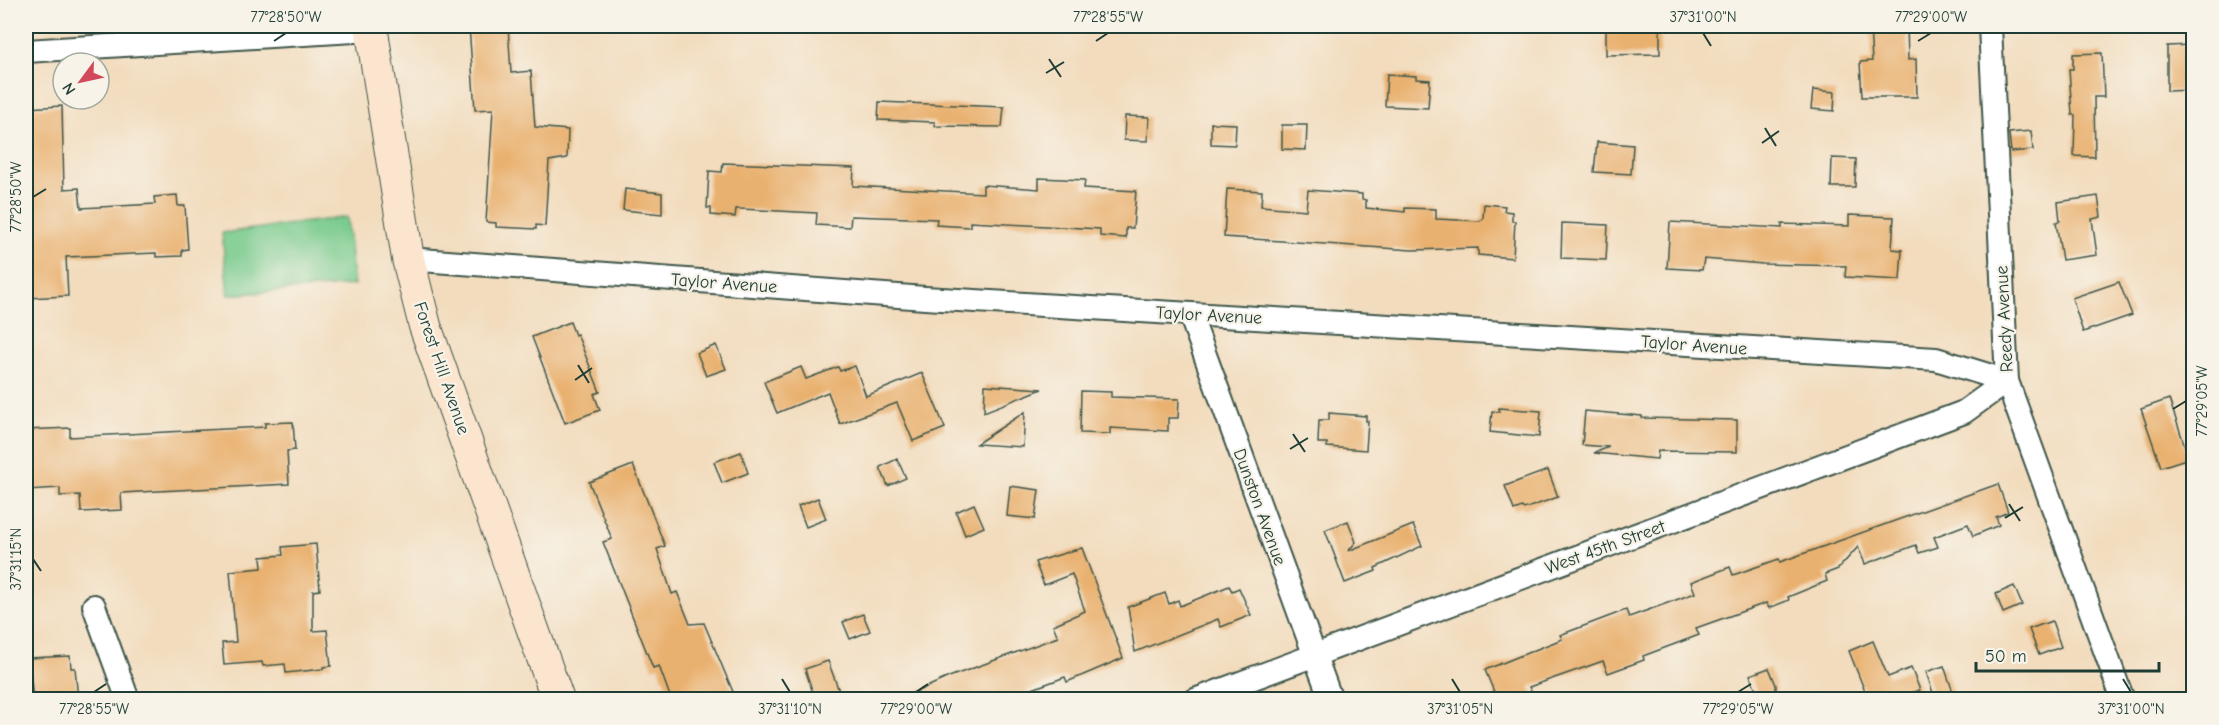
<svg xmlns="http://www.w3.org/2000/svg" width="2219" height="725" viewBox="0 0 2219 725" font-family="'Comic Neue',sans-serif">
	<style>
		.green { fill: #77ca8c; stroke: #4b8460; stroke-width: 1.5 }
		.building { fill: #e9b16f }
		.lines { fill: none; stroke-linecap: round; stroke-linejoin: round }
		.minor-casing { stroke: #3f5549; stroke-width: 26 }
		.secondary-casing { stroke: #3f5549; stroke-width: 34 }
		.minor { stroke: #fff; stroke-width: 22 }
		.secondary { stroke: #fce5cf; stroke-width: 32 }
		.ticks { fill: none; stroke: #1f3d34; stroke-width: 2 }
		.labels { text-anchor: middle; stroke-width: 4.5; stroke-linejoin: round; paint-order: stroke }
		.street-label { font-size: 18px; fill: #1f3d34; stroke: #f7f3e8 }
		.neatline { fill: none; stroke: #1f3d34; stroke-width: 2 }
		.ticks-label { font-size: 15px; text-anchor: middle; fill: #1f3d34 }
	</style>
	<rect width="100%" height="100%" fill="#f7f3e8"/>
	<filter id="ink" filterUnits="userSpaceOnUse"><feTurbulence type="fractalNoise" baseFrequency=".0167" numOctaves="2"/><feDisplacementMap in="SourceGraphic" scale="12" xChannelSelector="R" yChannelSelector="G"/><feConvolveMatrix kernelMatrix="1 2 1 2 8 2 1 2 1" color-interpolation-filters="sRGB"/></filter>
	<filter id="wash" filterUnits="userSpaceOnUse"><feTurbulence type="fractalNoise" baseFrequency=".008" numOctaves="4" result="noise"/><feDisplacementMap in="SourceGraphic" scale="24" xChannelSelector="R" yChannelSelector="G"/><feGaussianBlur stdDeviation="1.35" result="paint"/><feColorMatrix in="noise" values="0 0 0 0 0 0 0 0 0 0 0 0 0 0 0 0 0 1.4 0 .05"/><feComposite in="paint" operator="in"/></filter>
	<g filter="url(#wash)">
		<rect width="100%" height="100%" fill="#f2dcbd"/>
		<!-- green -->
		<polygon class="green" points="347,217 354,285 228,295 222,233"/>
		<g id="blocks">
			<!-- building -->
			<g class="building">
				<polygon points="469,26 508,26 511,73 531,71 535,127 568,130 567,158 549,161 545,226 536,225 536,229 496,227 496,223 486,222 493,109 475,110"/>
				<polygon points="1606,26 1660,26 1660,54 1606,55"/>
				<polygon points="1870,26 1907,26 1908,60 1916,59 1917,97 1862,97 1860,62 1872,61"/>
				<polygon points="2193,45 2193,90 2167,91 2167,46"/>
				<polygon points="2102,53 2104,97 2094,97 2095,157 2074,156 2075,115 2072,115 2069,69 2073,69 2073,54"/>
				<polygon points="1387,74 1416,76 1416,79 1430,80 1428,108 1385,106"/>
				<polygon points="1813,90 1835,92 1834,111 1811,109"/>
				<polygon points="879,102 1004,107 1002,127 935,126 935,122 878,120"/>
				<polygon points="62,106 64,189 79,188 81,208 155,204 154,197 177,195 178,206 185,206 188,249 182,250 182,256 156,257 156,253 66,257 68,296 26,298 26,108"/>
				<polygon points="1125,116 1149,117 1148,141 1124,140"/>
				<polygon points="1211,123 1236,124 1235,145 1211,144"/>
				<polygon points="1282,125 1307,125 1306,150 1282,149"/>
				<polygon points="2031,131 2033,150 2011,152 2009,133"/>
				<polygon points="1597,142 1633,145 1631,174 1594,172"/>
				<polygon points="1832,158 1856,159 1855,187 1831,187"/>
				<polygon points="723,163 854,168 853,186 983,193 983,185 1039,189 1039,178 1085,180 1084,188 1136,191 1133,228 1126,228 1126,238 1100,236 1100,229 970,222 970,227 936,225 937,219 851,216 850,227 816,225 817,213 740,209 736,209 735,217 711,215 711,208 707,208 709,171 722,172"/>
				<polygon points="625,189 662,193 662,214 623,210"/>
				<polygon points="1227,189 1262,191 1261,206 1306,210 1308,190 1362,194 1362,199 1366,200 1366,208 1405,212 1405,208 1436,209 1436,219 1480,221 1483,218 1484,204 1505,206 1504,211 1512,212 1512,221 1515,221 1513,258 1478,255 1478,248 1412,250 1224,237"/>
				<polygon points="2098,196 2101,217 2092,219 2097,255 2062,260 2056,222 2060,221 2058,202"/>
				<polygon points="1849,215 1894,217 1892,249 1902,250 1900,280 1845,277 1846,266 1763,264 1704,259 1702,270 1667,268 1670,222 1782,228 1782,224 1849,226"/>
				<polygon points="1562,223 1608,225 1606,260 1561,258"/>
				<polygon points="2119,282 2132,315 2083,332 2072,298"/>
				<polygon points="570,322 575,335 577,334 600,392 594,394 600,410 565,423 532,337"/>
				<polygon points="716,345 726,369 706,376 697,353"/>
				<polygon points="855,366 866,396 922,373 945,428 913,441 897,403 840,424 828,392 777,413 764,382 801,367 806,379 838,367 840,371"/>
				<polygon points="985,385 1042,389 984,412"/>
				<polygon points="1081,391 1111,392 1111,397 1179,399 1178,418 1168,418 1168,431 1110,428 1110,434 1080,433"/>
				<polygon points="2169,399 2189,458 2161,467 2141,409"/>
				<polygon points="1499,408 1541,411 1539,437 1490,432 1492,411 1499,412"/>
				<polygon points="1585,411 1642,416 1642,418 1737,420 1737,452 1658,451 1657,459 1594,453 1609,447 1582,445"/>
				<polygon points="1025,412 1023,447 976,444"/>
				<polygon points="1329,413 1366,416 1366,421 1368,421 1366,450 1327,447 1327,443 1318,443 1319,420 1329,420"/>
				<polygon points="293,422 295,450 287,451 289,484 121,493 122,510 81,512 80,495 60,496 60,488 26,490 26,430 70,428 70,437 265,427 265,423"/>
				<polygon points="741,452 748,473 722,483 714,462"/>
				<polygon points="897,459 906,478 888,486 880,467"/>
				<polygon points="633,465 665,546 657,549 672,594 677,592 690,624 704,623 736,699 671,699 659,666 653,668 603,542 612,539 589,482"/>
				<polygon points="1548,470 1558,497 1524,509 1522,507 1514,510 1505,486"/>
				<polygon points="1998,484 2008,512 1996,517 1999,525 1973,536 1968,524 1934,537 1938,547 1919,553 1916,545 1865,564 1858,547 1838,569 1825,574 1827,581 1788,597 1789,600 1769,608 1766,603 1696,628 1699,635 1643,656 1644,660 1608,673 1603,661 1529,687 1533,695 1522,699 1497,699 1485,670 1562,639 1560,635 1626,610 1629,617 1695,593 1691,582 1730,567 1733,575 1779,559 1780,562"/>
				<polygon points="1010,486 1039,490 1035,519 1007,516"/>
				<polygon points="818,498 826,519 806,527 798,506"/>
				<polygon points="974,504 984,527 965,535 956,512"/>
				<polygon points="1348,521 1356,542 1348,551 1413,525 1422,546 1375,568 1376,571 1345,583 1325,530"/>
				<polygon points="316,544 320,590 313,591 313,631 327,630 331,666 323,667 323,669 286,673 285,664 263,666 262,662 224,665 222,643 236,642 230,571 262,568 261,557 283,555 282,547"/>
				<polygon points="1082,548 1123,658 1067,682 1065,677 1027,691 1029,694 1014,699 900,699 949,677 1058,637 1053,625 1085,611 1072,574 1044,585 1035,562"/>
				<polygon points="1229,586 1232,591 1239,588 1251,615 1221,627 1218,619 1135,652 1128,607 1165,593 1169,604 1178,600 1180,606"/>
				<polygon points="2014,586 2022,605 2003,613 1996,594"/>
				<polygon points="863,614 870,631 850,639 843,622"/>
				<polygon points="2052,621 2061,647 2039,655 2029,629"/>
				<polygon points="1873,641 1888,677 1911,668 1920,690 1891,699 1868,699 1849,651"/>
				<polygon points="70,656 71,668 75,668 78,699 33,699 29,658"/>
				<polygon points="828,661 842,699 815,699 805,669"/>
				<polygon points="1944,666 1953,692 1935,699 1926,672"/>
				<polygon points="1769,668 1776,685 1776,693 1760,699 1750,675"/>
			</g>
		</g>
	</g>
	<g filter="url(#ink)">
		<use href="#blocks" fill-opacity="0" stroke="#3f5549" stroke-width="1.5"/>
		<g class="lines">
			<!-- minor casing -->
			<g class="minor-casing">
				<g id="minor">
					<polyline points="1990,26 2007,381 2123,700"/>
					<polyline points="26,51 371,30"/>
					<polyline points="408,259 925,298 1936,359 2007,381"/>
					<polyline points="1190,314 1331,700"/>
					<polyline points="94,606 128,700"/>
					<polyline points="1195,700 1964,412 2007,381"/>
				</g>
			</g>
			<!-- secondary casing -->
			<g class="secondary-casing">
				<polyline id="secondary" points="371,26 408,259 425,326 558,700"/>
			</g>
			<!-- minor -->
			<use href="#minor" class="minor"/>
			<!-- secondary -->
			<use href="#secondary" class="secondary"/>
		</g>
	</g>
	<!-- ticks -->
	<path class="ticks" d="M1703,33L1711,46M274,41L286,33M1096,41L1108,33M1918,41L1931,33M1049,59L1061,77M1046,73L1064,62M1765,128L1776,146M1762,143L1779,131M33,197L46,189M578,365L589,383M575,380L592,368M2173,409L2186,401M1293,434L1305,452M1290,449L1308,438M2009,504L2020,521M2005,518L2023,507M33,559L41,571M782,679L790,692M1452,679L1460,692M2123,679L2131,692M94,692L106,684M916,692L928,684M1738,692L1751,684"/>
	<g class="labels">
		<!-- street labels -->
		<g class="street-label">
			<text transform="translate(724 283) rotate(4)" y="6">Taylor Avenue</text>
			<text transform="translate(1209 315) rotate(3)" y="6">Taylor Avenue</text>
			<text transform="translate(2004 319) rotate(-93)" y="6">Reedy Avenue</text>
			<text transform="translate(1694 345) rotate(4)" y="6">Taylor Avenue</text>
			<text transform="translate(442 368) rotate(71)" y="6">Forest Hill Avenue</text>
			<text transform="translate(1260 507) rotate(70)" y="6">Dunston Avenue</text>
			<text transform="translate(1605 547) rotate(-20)" y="6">West 45th Street</text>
		</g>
	</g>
	<!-- margin -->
	<rect width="2219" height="725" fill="none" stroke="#f7f3e8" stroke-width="66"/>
	<!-- north arrow -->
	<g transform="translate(81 81) rotate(237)"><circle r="28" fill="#f7f3e8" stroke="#a1aaa0" stroke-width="1.5"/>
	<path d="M0-4.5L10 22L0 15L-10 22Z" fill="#d1495b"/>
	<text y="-9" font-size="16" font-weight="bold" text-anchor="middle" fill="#1f3d34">N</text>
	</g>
	<!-- scale -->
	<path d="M1976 662v9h183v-9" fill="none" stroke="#1f3d34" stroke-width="3"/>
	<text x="1985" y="662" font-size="18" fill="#1f3d34" stroke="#f7f3e8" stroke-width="4.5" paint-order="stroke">50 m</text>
	<rect x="33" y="33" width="2153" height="659" class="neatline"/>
	<g class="ticks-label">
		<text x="286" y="22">77°28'50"W</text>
		<text x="1108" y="22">77°28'55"W</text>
		<text x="1703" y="22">37°31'00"N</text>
		<text x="1931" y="22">77°29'00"W</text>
		<text transform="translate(16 197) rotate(-90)" y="5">77°28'50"W</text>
		<text transform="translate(2202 401) rotate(-90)" y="5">77°29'05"W</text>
		<text transform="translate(16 559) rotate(-90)" y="5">37°31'15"N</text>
		<text x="94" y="714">77°28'55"W</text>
		<text x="790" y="714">37°31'10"N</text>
		<text x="916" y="714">77°29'00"W</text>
		<text x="1460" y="714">37°31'05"N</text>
		<text x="1738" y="714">77°29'05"W</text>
		<text x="2131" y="714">37°31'00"N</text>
	</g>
</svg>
